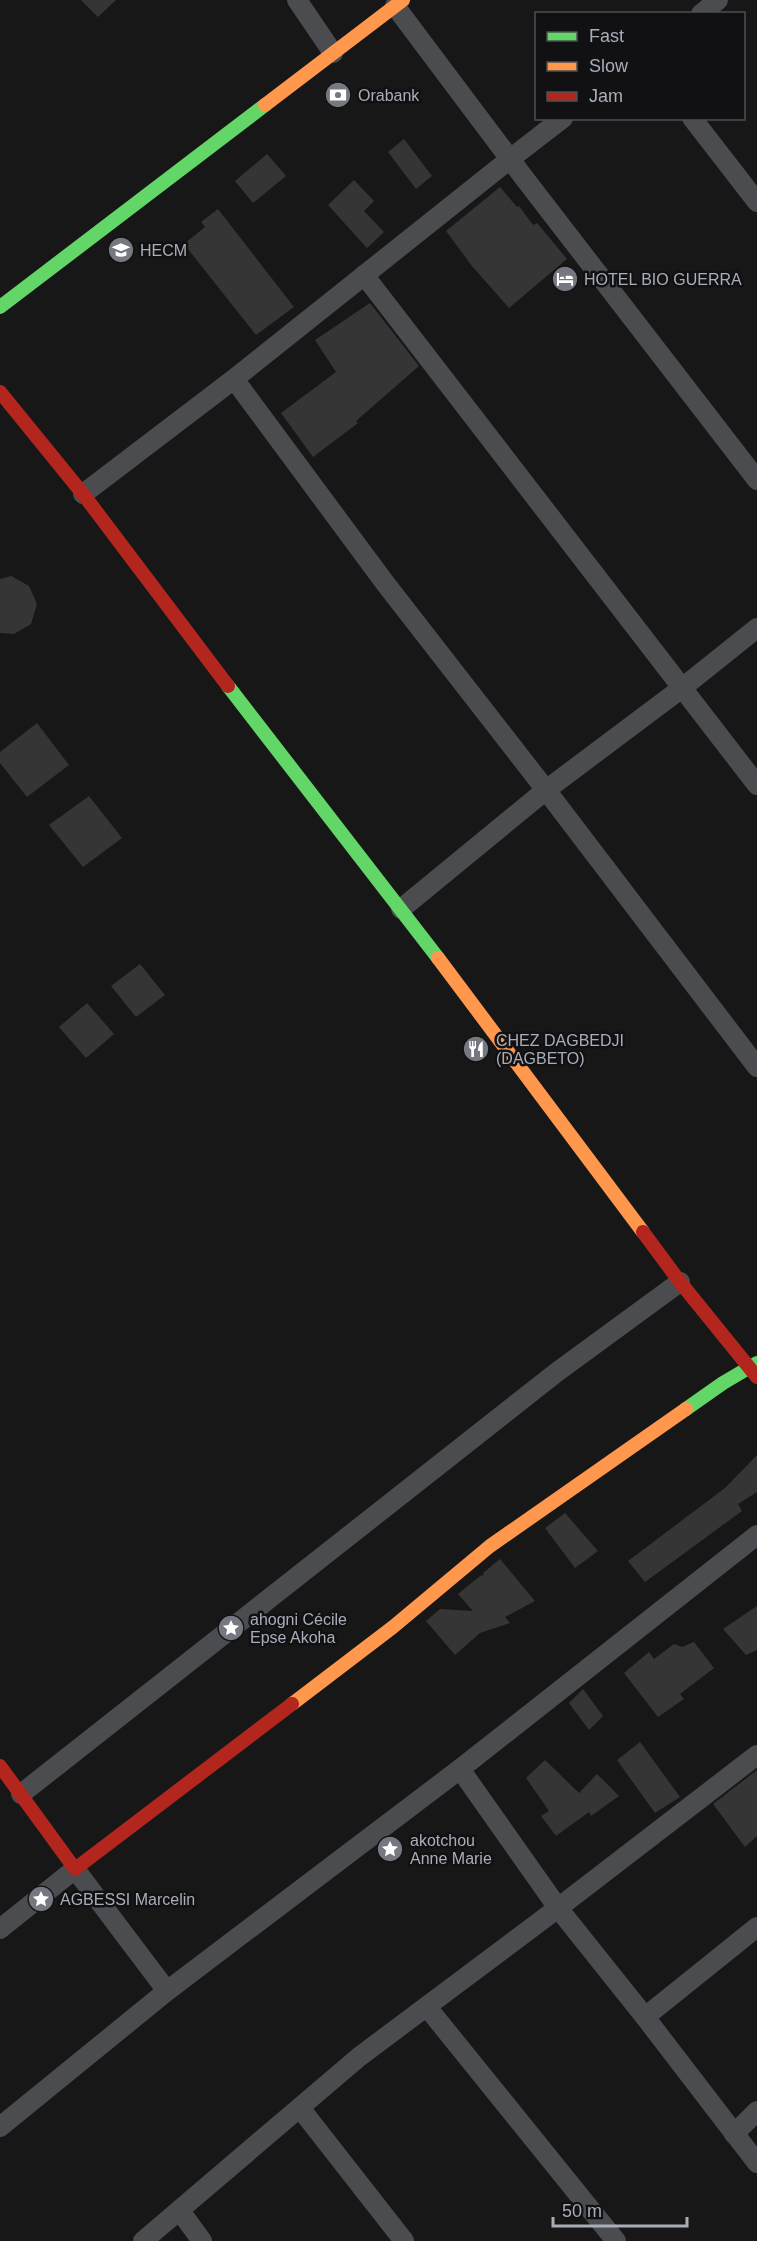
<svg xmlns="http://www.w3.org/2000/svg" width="757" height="2241" viewBox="0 0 757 2241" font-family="Helvetica,sans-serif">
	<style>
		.building { fill: #353536 }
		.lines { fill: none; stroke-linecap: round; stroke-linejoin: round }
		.street { stroke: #4b4c50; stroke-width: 20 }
		.fast { stroke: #63d668; stroke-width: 14 }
		.slow { stroke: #ff974d; stroke-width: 14 }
		.jam { stroke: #b3261e; stroke-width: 14 }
		.labels { text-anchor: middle; stroke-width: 5; stroke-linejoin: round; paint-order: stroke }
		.poi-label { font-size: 16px; fill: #a8adb8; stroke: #111113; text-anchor: start }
	</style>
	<rect width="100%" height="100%" fill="#171717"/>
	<!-- building -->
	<g class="building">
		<polygon points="81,0 116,0 98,17"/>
		<polygon points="404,139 432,176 416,189 388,152"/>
		<polygon points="267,154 286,176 253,203 235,181"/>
		<polygon points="354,180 374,201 364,211 384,232 367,248 328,205"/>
		<polygon points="500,187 517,207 519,206 533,225 537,223 567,259 509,308 472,266 446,231"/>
		<polygon points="218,209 294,307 256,335 184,244 205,227 201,222"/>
		<polygon points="370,303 419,366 356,421 358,423 313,457 281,413 336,372 315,340"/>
		<polygon points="11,576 29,586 37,604 31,624 14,634 0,633 0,579"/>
		<polygon points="37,723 69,765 27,797 0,763 0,752"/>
		<polygon points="89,796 122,838 83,867 49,825"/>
		<polygon points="140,964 165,995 136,1017 111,986"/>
		<polygon points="87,1003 114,1034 86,1058 59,1027"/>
		<polygon points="757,1455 757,1492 738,1504 742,1511 645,1582 628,1561 725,1488"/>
		<polygon points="565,1513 598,1551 575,1568 545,1528"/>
		<polygon points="500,1559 535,1601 505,1617 510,1623 480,1633 455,1655 426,1621 440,1609 473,1611 458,1594 480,1576 484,1575 483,1573"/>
		<polygon points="757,1606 757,1650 746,1655 723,1629"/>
		<polygon points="694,1642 714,1668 680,1694 684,1699 658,1717 624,1673 649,1652 654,1659 674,1644 682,1647"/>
		<polygon points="583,1689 603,1716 589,1730 569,1703"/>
		<polygon points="640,1742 680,1797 655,1813 617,1760"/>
		<polygon points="545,1760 579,1793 597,1774 619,1796 591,1816 589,1812 556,1836 541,1816 549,1811 526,1778"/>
		<polygon points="757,1770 757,1836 745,1847 713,1804"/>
	</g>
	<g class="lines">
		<!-- street -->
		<g class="street">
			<polyline points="297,0 333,53"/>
			<polyline points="395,6 525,179 757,480"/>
			<polyline points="701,14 718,0"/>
			<polyline points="692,118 757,202"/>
			<polyline points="364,275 757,785"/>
			<polyline points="234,379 385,583 546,790 757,1067"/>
			<polyline points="83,494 234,379 510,159 563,118"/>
			<polyline points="401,909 546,790 682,688 757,628"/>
			<polyline points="460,1769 558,1908 645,2017 757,2163"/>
			<polyline points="21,1794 557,1372 680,1282"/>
			<polyline points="0,1929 75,1869 167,1991"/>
			<polyline points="427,2007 616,2241"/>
			<polyline points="645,2017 757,1927"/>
			<polyline points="300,2108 404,2241"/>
			<polyline points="0,2127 167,1991 460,1769 757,1535"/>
			<polyline points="734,2134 757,2111"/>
			<polyline points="180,2211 202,2241"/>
			<polyline points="143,2241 359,2057 558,1908 757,1755"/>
		</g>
		<!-- fast -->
		<g class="fast">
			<polyline points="0,307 265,105"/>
			<polyline points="228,686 438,958"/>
			<polyline points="686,1409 723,1383 757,1363"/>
		</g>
		<!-- slow -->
		<g class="slow">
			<polyline points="265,105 403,0"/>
			<polyline points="438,958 643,1232"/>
			<polyline points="292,1704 393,1627 490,1546 686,1409"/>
		</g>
		<!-- jam -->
		<g class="jam">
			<polyline points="0,392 83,494 228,686"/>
			<polyline points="643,1232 680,1282 757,1377"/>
			<polyline points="0,1766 75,1869 292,1704"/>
		</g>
	</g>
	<!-- icons -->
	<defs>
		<g id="bank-disc" transform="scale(1.35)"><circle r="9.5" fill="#757880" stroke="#111113"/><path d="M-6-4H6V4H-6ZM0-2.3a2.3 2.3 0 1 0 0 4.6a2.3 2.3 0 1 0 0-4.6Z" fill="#fff"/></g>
		<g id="university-disc" transform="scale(1.35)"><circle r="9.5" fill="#757880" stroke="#111113"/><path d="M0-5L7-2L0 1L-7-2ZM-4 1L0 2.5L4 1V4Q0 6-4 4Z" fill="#fff"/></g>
		<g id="hotel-disc" transform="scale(1.35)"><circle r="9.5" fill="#757880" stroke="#111113"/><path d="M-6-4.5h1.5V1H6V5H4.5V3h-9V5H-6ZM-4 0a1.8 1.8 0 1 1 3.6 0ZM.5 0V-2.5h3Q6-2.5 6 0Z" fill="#fff"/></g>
		<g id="restaurant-disc" transform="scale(1.35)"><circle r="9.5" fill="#757880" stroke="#111113"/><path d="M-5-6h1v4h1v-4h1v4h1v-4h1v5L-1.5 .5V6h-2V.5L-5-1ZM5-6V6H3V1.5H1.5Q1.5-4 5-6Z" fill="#fff"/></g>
		<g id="sight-disc" transform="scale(1.35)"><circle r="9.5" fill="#757880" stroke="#111113"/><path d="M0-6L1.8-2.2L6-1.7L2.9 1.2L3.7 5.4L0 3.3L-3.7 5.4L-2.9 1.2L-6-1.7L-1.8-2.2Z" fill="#fff"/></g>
	</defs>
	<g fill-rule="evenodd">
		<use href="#bank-disc" x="338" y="95"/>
		<use href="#university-disc" x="121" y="250"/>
		<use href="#hotel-disc" x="565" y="279"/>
		<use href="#restaurant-disc" x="476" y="1049"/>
		<use href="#sight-disc" x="231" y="1628"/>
		<use href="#sight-disc" x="390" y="1849"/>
		<use href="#sight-disc" x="41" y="1899"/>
	</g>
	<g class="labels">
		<!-- poi labels -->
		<g class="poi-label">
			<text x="358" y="101">Orabank</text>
			<text x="140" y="256">HECM</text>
			<text x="584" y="285">HOTEL BIO GUERRA</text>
			<text x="496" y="1046">CHEZ DAGBEDJI<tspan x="496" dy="18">(DAGBETO)</tspan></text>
			<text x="250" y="1625">ahogni Cécile<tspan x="250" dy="18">Epse Akoha</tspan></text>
			<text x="410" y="1846">akotchou<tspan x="410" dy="18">Anne Marie</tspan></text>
			<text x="60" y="1905">AGBESSI Marcelin</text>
		</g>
	</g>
	<!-- legend -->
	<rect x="535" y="12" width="210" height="108" fill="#111113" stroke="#4d4f55" stroke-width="1.5"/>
	<rect x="547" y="32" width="30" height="9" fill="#63d668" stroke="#4d4f55" stroke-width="1.5"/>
	<text x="589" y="42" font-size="18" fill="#a8adb8">Fast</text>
	<rect x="547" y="62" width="30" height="9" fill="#ff974d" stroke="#4d4f55" stroke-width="1.5"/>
	<text x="589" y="72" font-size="18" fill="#a8adb8">Slow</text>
	<rect x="547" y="92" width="30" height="9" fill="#b3261e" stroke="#4d4f55" stroke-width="1.5"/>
	<text x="589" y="102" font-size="18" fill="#a8adb8">Jam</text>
	<!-- scale -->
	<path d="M553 2217v9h134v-9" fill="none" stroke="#a8adb8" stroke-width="3"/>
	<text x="562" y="2217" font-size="18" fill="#a8adb8" stroke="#111113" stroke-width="4.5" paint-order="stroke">50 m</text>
</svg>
